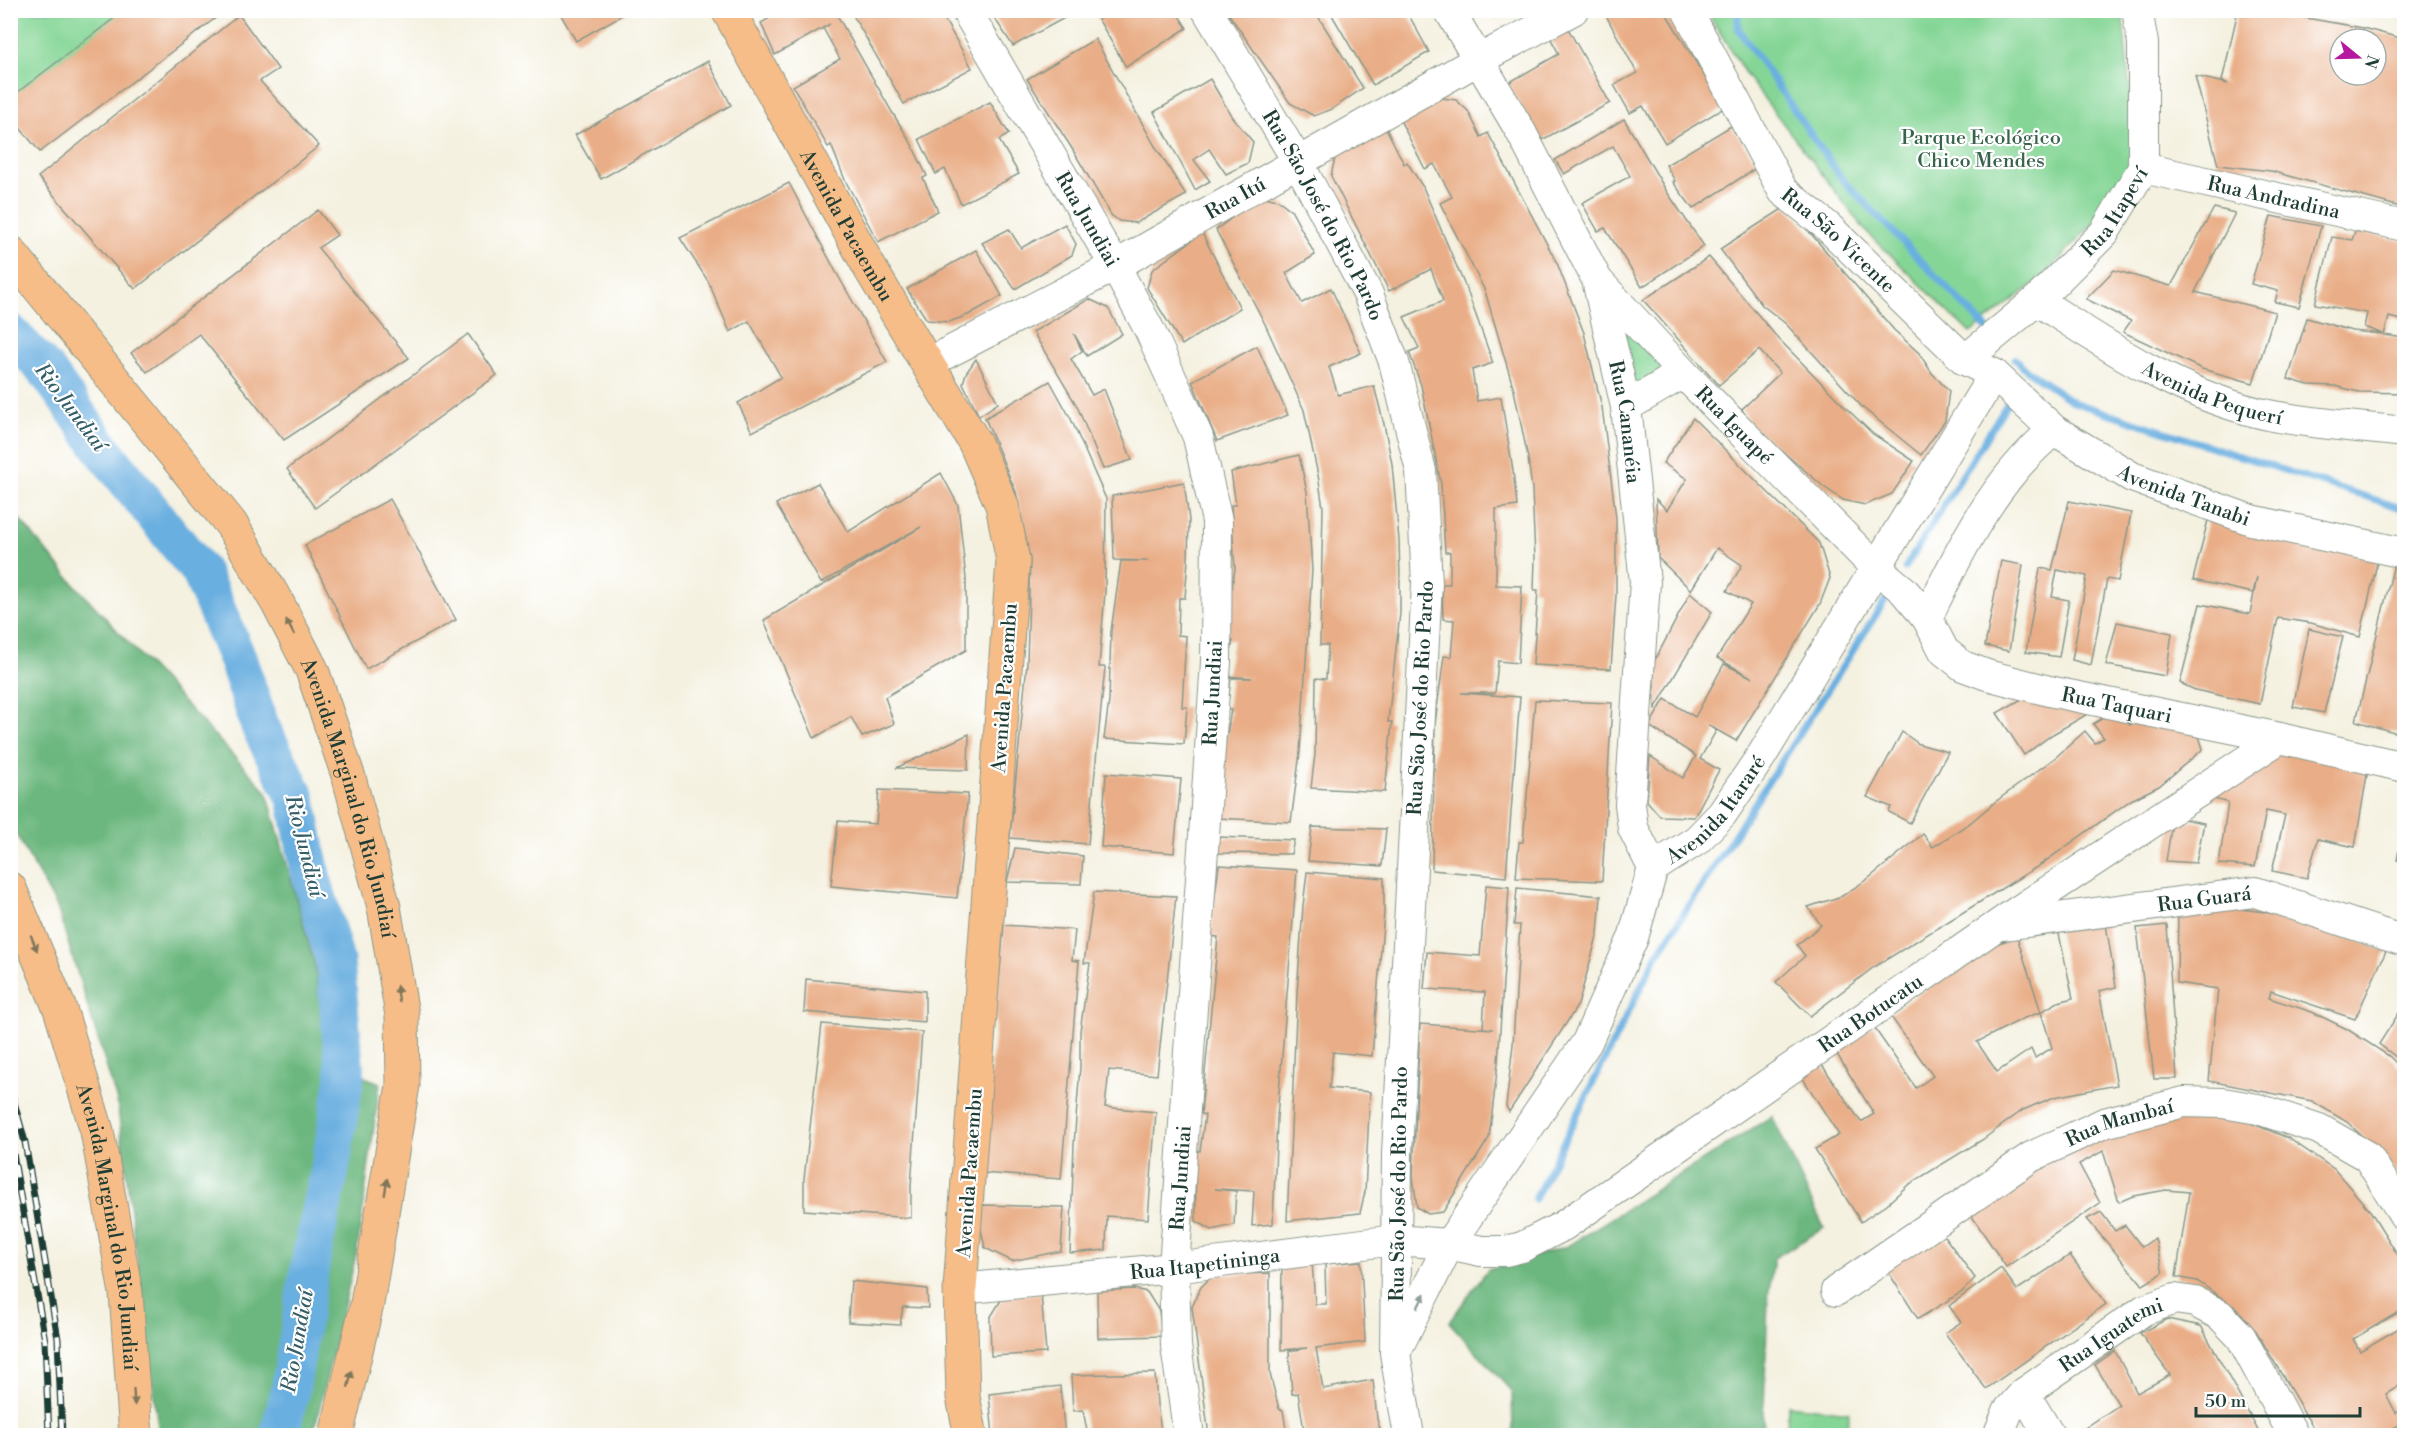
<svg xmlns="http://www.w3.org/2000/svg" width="2415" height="1446" viewBox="0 0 2415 1446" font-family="'Libre Bodoni',serif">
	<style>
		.green { fill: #85d696; stroke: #528a65; stroke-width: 1.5 }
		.forest { fill: #6cb77f; stroke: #467a5a; stroke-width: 1.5 }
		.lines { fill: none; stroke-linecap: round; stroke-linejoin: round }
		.stream { stroke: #69afe0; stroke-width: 7 }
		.river { stroke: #69afe0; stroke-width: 39 }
		.building { fill: #e9ae87; fill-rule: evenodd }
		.minor-casing { stroke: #8a978a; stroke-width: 32 }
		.major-casing { stroke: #8a978a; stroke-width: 35 }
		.minor { stroke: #fff; stroke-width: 30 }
		.major { stroke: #f7bd88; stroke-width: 33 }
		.rail-casing { stroke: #1f3d34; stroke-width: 7 }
		.rail { stroke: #fff; stroke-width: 4.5; stroke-dasharray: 14; stroke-linecap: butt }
		.oneway { fill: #80775a }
		.oneway2 { fill: #8f9e9a }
		.labels { text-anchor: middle; stroke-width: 4.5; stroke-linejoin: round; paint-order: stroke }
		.park-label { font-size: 20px; fill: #38634c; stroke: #fff }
		.street-label { font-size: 20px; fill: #1f3d34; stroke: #fff }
		.water-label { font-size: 21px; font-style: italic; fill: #355f68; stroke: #fff }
	</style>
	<rect width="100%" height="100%" fill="#fff"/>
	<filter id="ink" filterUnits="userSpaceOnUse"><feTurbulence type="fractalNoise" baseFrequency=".0167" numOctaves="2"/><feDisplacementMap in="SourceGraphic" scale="12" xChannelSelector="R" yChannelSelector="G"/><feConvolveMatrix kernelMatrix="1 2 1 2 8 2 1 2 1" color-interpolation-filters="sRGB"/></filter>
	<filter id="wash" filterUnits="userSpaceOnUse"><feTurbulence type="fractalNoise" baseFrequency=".008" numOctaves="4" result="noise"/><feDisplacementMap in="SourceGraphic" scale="24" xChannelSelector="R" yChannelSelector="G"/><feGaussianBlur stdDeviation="1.35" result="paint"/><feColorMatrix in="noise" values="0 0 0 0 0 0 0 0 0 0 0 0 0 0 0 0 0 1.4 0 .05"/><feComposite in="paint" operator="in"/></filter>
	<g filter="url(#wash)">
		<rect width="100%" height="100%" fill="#f4f1e0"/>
		<!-- green -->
		<g class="green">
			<polygon points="11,11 125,11 11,98"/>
			<polygon points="1707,11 2122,11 2136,153 2127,188 2040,279 1970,333 1864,229 1746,75"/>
			<polygon points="1619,323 1664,369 1634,387"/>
			<polygon points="1788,1405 1849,1412 1848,1435 1787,1435"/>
		</g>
		<!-- forest -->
		<g class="forest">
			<polygon points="10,508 75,585 267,792 315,966 328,1063 380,1083 357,1251 313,1435 159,1435 117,1101 57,907 11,825"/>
			<polygon points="1772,1116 1824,1228 1774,1258 1768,1298 1763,1435 1513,1435 1512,1392 1449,1322 1488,1269 1566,1247"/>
		</g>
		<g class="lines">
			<!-- stream -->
			<g class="stream">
				<polyline points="1738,10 1738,29 1842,179 1989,331"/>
				<polyline points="2015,359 2028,371 2073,402 2404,509"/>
				<polyline points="1905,568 2010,399"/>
				<polyline points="1535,1199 1656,957 1886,599"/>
			</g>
			<!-- river -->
			<polyline class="river" points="10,333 46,370 106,454 201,573 237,658 260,726 296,798 311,875 335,961 345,1076 330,1169 312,1253 290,1391 279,1436"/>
		</g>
		<g id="blocks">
			<!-- building -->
			<g class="building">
				<polygon points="125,10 226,10 40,152 10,116 10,98"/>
				<polygon points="558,10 631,10 576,41"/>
				<polygon points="784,10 834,10 892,112 910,141 927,176 923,178 938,211 878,242 845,180 831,145 828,147 793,86 840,59 823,28 830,24 775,55 761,23"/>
				<polygon points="850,10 939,10 972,68 904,104"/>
				<polygon points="989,10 1079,10 1013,46"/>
				<polygon points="1093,10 1175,10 1187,28 1126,67"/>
				<polygon points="1226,10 1314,10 1363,88 1332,109 1314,116 1290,103"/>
				<polygon points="1329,10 1406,10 1429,52 1373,85"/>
				<polygon points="1475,10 1516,10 1500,18 1480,16"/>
				<polygon points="1603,10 1664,10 1724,108 1665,143 1643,106 1630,113 1614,85 1637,73"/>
				<path d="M2238,10L2272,12L2363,28L2404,39V208L2271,171L2218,165L2195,76L2228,84L2222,81ZM2340,39H2376V75H2340Z"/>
				<polygon points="239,15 278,69 260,81 319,146 135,289 38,177"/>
				<polygon points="1566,25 1610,103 1540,141 1508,83 1559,54 1549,35"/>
				<polygon points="1095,39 1155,146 1186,195 1136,223 1119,221 1111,215 1071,147 1027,79"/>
				<polygon points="708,61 731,105 601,179 575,135"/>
				<polygon points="1210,79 1232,117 1253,142 1248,163 1226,174 1209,149 1194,160 1210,181 1195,190 1154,112"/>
				<polygon points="1442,98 1456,100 1468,111 1481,137 1488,133 1557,263 1584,333 1602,407 1616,518 1616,595 1611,669 1533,665 1538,590 1534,590 1535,558 1532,489 1528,458 1514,390 1485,291 1440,203 1452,197 1434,164 1425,169 1400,120"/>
				<polygon points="990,102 1009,134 999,140 1019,174 961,204 945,169 936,174 919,139"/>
				<polygon points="1624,119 1667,192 1704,246 1642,287 1605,228 1598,231 1582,203 1630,176 1613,146 1564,174 1555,160"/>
				<polygon points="1384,124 1404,164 1407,162 1423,187 1468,293 1493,363 1472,370 1477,401 1501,397 1513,471 1517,506 1496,509 1496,585 1522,586 1518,663 1498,661 1495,693 1461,693 1520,697 1506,877 1432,870 1435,724 1444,656 1451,657 1454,620 1443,619 1442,584 1450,584 1450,552 1445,552 1441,484 1421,385 1409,352 1419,348 1404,317 1443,301 1431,269 1389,291 1331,176 1335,158"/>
				<polygon points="1731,126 1759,166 1693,209 1673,182 1675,181 1666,165"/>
				<polygon points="789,183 836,272 887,362 752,432 738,403 781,377 749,321 730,332 708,281 680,238"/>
				<polygon points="1260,196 1278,200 1291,210 1315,255 1286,273 1302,303 1331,288 1361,353 1329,367 1338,395 1374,386 1384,424 1392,464 1399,540 1400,578 1400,613 1388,722 1392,722 1385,792 1311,788 1315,754 1316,678 1326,679 1328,645 1320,645 1323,508 1318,475 1304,410 1265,324 1216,230"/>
				<polygon points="1787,206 1894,330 1919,353 1932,373 1949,391 1945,421 1921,455 1863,408 1786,324 1762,305 1720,249"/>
				<polygon points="2214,208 2235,213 2195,292 2275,312 2253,383 2202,369 2123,332 2131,321 2086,299 2114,270 2171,286"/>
				<polygon points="318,210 337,235 318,248 409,358 284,440 199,334 147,372 131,353"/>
				<polygon points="2271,216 2321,226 2299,307 2275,302 2278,291 2251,284"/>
				<polygon points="1065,224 1076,244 1072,255 1015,289 982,243 1009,229 1021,248"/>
				<polygon points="2355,231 2404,241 2404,321 2389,317 2384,335 2404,338 2404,393 2359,392 2335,386 2308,385 2288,379 2307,318 2352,331 2383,334 2364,327 2367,313 2315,304 2332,237 2352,240"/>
				<polygon points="1202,233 1240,308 1182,345 1147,288 1152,270"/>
				<polygon points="976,250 1002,296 968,315 949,322 927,320 907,289"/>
				<polygon points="1709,257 1776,336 1846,408 1873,434 1914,461 1892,494 1865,505 1843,500 1824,487 1749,423 1742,409 1780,373 1759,350 1719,385 1643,300"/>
				<polygon points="1089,299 1108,308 1122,334 1087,356 1074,334 1082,351 1071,359 1092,395 1104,389 1132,460 1103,469 1077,406 1033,332"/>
				<polygon points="468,334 497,375 315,508 287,469"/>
				<polygon points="1257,346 1288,415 1217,441 1192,381"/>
				<polygon points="976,359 998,403 979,416 963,383 966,373"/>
				<polygon points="1050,381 1071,419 1106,499 1105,592 1099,667 1105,667 1088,844 1010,838 1027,663 1030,559 1016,492 985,418"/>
				<polygon points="1693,418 1819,543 1830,578 1820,604 1736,741 1708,725 1716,731 1700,759 1719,770 1694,817 1660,816 1647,801 1650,756 1683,778 1696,756 1649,726 1665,699 1695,717 1724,664 1753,678 1717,658 1751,604 1727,591 1742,565 1717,548 1691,590 1658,558 1656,499 1667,510 1687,479 1663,463"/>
				<polygon points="1299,455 1307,492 1312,570 1300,752 1291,822 1217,818 1219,783 1231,710 1227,710 1231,678 1252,678 1227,676 1233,640 1227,639 1229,602 1235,570 1231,505 1236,505 1231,472"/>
				<polygon points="941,473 958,505 966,579 966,650 885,697 894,724 862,737 851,717 814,738 764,620 921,527 821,583 776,504 818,483 848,532"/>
				<polygon points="1184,482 1189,520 1188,560 1185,598 1179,598 1178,635 1186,636 1182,707 1187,707 1184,744 1104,739 1109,701 1111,631 1121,561 1149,561 1114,560 1112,496"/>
				<polygon points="390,499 456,620 366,669 305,545"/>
				<polygon points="2069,501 2131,513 2118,581 2107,579 2091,665 2072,660 2087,576 2057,570 2052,597 2069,600 2059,657 2026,652 2040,568 2052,570"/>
				<polygon points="2208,520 2236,529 2378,559 2360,637 2311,623 2278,618 2260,704 2195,690 2180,683 2200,604 2250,614 2257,577 2253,593 2193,580"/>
				<polygon points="2001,561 2023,565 2009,651 1985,646"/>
				<polygon points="2394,564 2404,565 2404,735 2356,721"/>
				<polygon points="1690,593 1712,612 1655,709 1653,664"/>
				<polygon points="2117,622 2172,633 2166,676 2106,665"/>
				<polygon points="2309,629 2343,637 2324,713 2293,707"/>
				<polygon points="2027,696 2098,708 2053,734 2024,755 1997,713"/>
				<polygon points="1535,700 1612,703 1602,881 1516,878 1519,842 1523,842"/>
				<polygon points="2115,711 2130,725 2140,719 2198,733 2203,749 2159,786 2131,800 2040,865 1874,967 1810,1016 1776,982 1805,956 1797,945 1821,925 1808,907 1842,896 1869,878 1923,834 1933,847 1970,823 1995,802 2056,757 2085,731 2095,743 2104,738 2093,724"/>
				<polygon points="1902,732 1919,744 1948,752 1910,823 1889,812 1891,807 1867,797"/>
				<polygon points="969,734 968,770 896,768"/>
				<polygon points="2284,750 2368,769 2355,847 2318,839 2307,878 2272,871 2285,815 2266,811 2255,867 2219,864 2228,802 2202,797"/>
				<polygon points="1106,773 1181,779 1174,853 1101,847"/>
				<polygon points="879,790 968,794 957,898 831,886 838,821 876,824"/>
				<polygon points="2173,817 2204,823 2196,863 2166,861"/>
				<polygon points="1312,827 1386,829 1382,866 1308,861"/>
				<polygon points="2403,827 2404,827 2404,861 2397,860"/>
				<polygon points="1217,837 1294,840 1291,854 1216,853"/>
				<polygon points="1015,848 1083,856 1081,884 1007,882"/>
				<polygon points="1219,865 1297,870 1277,1118 1273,1224 1252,1226 1254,1191 1215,1189 1236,1191 1234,1225 1212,1230 1196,1221 1195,1151 1200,1151 1205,1115 1201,1114 1218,937 1210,936"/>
				<polygon points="1307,872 1384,878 1384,913 1372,1056 1333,1052 1329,1088 1370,1092 1365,1192 1360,1213 1287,1221 1297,993 1303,906"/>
				<polygon points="1486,885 1509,887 1498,1063 1489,1138 1443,1212 1428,1214 1417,1207 1413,1176 1420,1024 1493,1029 1483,1028 1485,992 1424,989 1427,952 1480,956"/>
				<polygon points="1517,888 1601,896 1598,933 1578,1005 1509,1112 1506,1106 1513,1044 1520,925 1514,925"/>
				<polygon points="1094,892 1176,896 1157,1075 1109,1070 1105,1107 1156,1112 1148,1219 1107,1216 1106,1250 1070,1253 1074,1144 1080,1067 1080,1031 1090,963 1084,963"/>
				<polygon points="2178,907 2223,907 2265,912 2313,924 2386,951 2355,1019 2271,991 2269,998 2312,1012 2347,1029 2389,1056 2404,1071 2404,1190 2399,1178 2380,1153 2347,1122 2312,1101 2209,1081 2218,989 2177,983"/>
				<path d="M2105,918L2116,987L2099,991L2117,1085L2054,1097L2023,1110L1982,1140L1908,1185L1887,1204L1861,1222L1815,1149L1839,1135L1802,1077L1820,1062L1861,1122L1874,1114L1835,1051L1873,1026L1916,1088L1933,1076L1889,1014L1990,946L2017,937L2041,1012L2058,1002L2073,998L2057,925ZM2041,1012L2052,1048L2035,1058L2031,1049L1997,1072L1977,1042L2022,1019Z"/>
				<polygon points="1004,925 1075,930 1072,960 1079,961 1061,1179 982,1173"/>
				<polygon points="2167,925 2177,1079 2154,1079 2137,928"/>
				<polygon points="806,979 925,991 925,1022 804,1012"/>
				<polygon points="2404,1005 2404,1063 2379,1044"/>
				<polygon points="822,1024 922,1032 911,1186 911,1218 804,1210 804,1179"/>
				<polygon points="2189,1114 2234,1116 2288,1138 2334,1169 2371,1212 2404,1265 2404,1309 2353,1339 2360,1351 2404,1325 2404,1383 2386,1394 2396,1413 2404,1408 2404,1428 2402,1423 2380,1436 2318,1436 2256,1331 2235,1307 2197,1281 2176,1277 2189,1192 2166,1190 2133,1196 2119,1202 2103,1151 2079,1164 2100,1203 2006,1267 1967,1209 2071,1147"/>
				<polygon points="982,1205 1064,1207 1061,1251 1012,1261 985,1248 981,1229"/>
				<polygon points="2101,1212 2115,1231 2125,1225 2142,1247 2155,1238 2163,1273 2143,1285 2087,1219"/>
				<polygon points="1939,1229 1975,1278 1962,1292 1918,1319 1885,1267"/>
				<polygon points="2070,1255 2106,1304 1986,1389 1945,1333 1961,1322 1949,1306 2001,1268 2017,1290"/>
				<polygon points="1361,1261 1365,1342 1316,1348 1323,1389 1373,1380 1377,1419 1382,1436 1305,1436 1298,1393 1292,1394 1289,1351 1307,1348 1281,1350 1282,1267 1312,1262 1315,1304 1326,1304 1325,1264"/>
				<polygon points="1270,1273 1270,1374 1279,1409 1283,1410 1287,1436 1209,1436 1192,1307 1201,1287 1213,1275"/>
				<polygon points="851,1281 927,1289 928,1308 903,1307 900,1325 848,1322"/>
				<polygon points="1134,1289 1147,1292 1159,1311 1162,1336 1098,1338 1097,1291"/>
				<polygon points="1041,1293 1046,1353 991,1356 990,1318 1003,1297"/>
				<polygon points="2167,1319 2201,1326 2261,1436 2073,1436 2119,1405 2095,1365 2115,1351 2137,1393 2170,1375 2140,1333"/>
				<polygon points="1155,1373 1157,1405 1162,1436 1088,1436 1083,1410 1073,1411 1071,1375"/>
				<polygon points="1060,1386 1065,1436 993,1436 989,1394"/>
			</g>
		</g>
	</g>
	<g filter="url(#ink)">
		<use href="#blocks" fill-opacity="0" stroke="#8a978a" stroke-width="1.5"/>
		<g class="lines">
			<!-- minor casing -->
			<g class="minor-casing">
				<g id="minor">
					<path id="s1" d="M966,10L1115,266L1150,331L1198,437L1217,521L1216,662L1174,1268L1176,1346L1189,1436"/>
					<path id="s2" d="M1207,10L1298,162L1368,294L1394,362L1421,471L1427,583L1397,1154L1395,1353L1409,1436"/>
					<path id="s3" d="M1449,10L1521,132L1597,280L1626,407L1645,582L1630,804L1633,828L1653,868"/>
					<path id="s4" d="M1687,10L1783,191L1827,226L1965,360L1994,374L2054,430L2132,477L2251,520L2404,553"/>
					<path id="s5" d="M2143,168L2404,226"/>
					<path id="s6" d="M1597,280L1683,373L1875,567L1903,590L1927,618L1944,651L1963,666L1987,675L2049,691L2280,738L2404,767"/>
					<path id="s7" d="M2037,300C2109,348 2187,399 2273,416C2316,424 2361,427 2404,432"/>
					<path id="s8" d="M1965,360L2037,300L2104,233L2143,168V43L2137,10"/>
					<path id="s9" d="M926,364L1115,266L1478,60L1573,10"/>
					<polyline points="1626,407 1683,373"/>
					<path d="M1927,618C1959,551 1995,478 2054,430"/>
					<path id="s10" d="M2004,925L2255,892L2404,941"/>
					<path id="s11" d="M960,1289L1174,1268L1395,1240L1449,1244L1481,1251H1506L1522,1247L1563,1226L2018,911L2280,738"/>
					<path id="s12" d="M1836,1291L2031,1157L2104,1123L2184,1102L2223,1103L2258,1109L2319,1129L2368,1157L2404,1215"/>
					<path id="s13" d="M1398,1347L1449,1244L1587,1042L1633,938L1653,868L1697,840L1722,814L1762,755L1994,374"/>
					<polyline points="2024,1393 2050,1436"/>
					<path id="s14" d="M1998,1436L2008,1411L2024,1393L2144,1310L2175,1299L2195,1302L2220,1315L2241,1337L2294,1436"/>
				</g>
			</g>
			<!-- major casing -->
			<g class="major-casing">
				<g id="major">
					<path id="s15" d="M728,10L871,270L975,443L1002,505L1013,561L960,1289L963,1397L971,1436"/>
					<path id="s16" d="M10,252L231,524L278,604L312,670L349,778L384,907L402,1015L403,1085L367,1304L336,1436"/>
					<path id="s17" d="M10,889L60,1009L97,1131L126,1293L136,1436"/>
				</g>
			</g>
			<!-- minor -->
			<use href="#minor" class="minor"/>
			<!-- major -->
			<use href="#major" class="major"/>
			<!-- rail casing -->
			<g class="rail-casing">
				<g id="rail">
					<polyline points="10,1088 25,1142 58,1339 62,1436"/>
					<polyline points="10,1136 45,1341 49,1436"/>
				</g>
			</g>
			<!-- rail -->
			<use href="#rail" class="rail"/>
		</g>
		<!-- one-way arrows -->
		<defs><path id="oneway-solid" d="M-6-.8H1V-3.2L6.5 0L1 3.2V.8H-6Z" transform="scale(1.5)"/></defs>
		<g class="oneway">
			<use href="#oneway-solid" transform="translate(290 627) rotate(-117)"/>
			<use href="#oneway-solid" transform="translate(34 943) rotate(68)"/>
			<use href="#oneway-solid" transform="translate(398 994) rotate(-99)"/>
			<use href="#oneway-solid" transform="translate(386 1187) rotate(-81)"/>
			<use href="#oneway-solid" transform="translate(350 1379) rotate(-77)"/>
			<use href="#oneway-solid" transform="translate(134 1397) rotate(86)"/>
		</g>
		<use class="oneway2" href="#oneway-solid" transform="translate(1421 1301) rotate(-64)"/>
	</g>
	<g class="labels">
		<!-- park labels -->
		<g class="park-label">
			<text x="1981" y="144">Parque Ecológico<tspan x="1981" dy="23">Chico Mendes</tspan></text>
		</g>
		<!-- street labels -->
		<g class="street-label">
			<text dy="7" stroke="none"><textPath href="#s5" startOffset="134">Rua Andradina</textPath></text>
			<text dy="7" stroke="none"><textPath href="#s9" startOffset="351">Rua Itú</textPath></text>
			<text dy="7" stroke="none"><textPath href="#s8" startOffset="212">Rua Itapeví</textPath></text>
			<text dy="7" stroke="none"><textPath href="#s2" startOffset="236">Rua São José do Rio Pardo</textPath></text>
			<text dy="7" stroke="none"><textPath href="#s1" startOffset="242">Rua Jundiai</textPath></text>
			<text dy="7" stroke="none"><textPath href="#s15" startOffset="246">Avenida Pacaembu</textPath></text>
			<text dy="7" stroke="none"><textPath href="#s4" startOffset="279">Rua São Vicente</textPath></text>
			<text dy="7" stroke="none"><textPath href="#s7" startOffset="200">Avenida Pequerí</textPath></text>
			<text dy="7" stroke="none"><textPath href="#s3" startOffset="453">Rua Cananéia</textPath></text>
			<text dy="7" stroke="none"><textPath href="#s6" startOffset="200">Rua Iguapé</textPath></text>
			<text dy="7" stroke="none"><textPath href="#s4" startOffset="714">Avenida Tanabi</textPath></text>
			<text transform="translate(1004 688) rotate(-86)" y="7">Avenida Pacaembu</text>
			<text transform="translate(1212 693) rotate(-87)" y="7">Rua Jundiai</text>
			<text transform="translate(1420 698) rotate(-87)" y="7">Rua São José do Rio Pardo</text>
			<text dy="7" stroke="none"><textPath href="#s6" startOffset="693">Rua Taquari</textPath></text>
			<text dy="7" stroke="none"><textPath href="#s16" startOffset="651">Avenida Marginal do Rio Jundiaí</textPath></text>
			<text dy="7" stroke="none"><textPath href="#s13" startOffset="633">Avenida Itararé</textPath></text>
			<text dy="7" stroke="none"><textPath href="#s10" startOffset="202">Rua Guará</textPath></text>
			<text dy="7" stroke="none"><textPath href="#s11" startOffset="986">Rua Botucatu</textPath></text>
			<text dy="7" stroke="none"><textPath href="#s12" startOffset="332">Rua Mambaí</textPath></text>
			<text transform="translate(969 1173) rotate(-86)" y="7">Avenida Pacaembu</text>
			<text transform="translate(1180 1178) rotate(-86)" y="7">Rua Jundiai</text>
			<text transform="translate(1398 1184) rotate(-89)" y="7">Rua São José do Rio Pardo</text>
			<text dy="7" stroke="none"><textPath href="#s17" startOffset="354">Avenida Marginal do Rio Jundiaí</textPath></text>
			<text dy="7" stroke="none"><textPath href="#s11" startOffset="246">Rua Itapetininga</textPath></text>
			<text dy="7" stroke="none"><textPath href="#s14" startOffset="156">Rua Iguatemi</textPath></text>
		</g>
		<!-- water labels -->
		<g class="water-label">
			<text transform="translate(71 407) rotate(53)" y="7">Rio Jundiaí</text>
			<text transform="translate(305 846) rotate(76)" y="7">Rio Jundiaí</text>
			<text transform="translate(297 1341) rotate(-80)" y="7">Rio Jundiaí</text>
		</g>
	</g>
	<!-- margin -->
	<rect width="2415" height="1446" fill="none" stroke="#fff" stroke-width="36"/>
	<!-- north arrow -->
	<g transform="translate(2358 57) rotate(109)"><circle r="28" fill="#ffffff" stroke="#a5b1ae" stroke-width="1.5"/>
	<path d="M0-4.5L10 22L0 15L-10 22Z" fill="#b5179e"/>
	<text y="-9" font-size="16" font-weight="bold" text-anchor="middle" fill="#1f3d34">N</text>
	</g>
	<!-- scale -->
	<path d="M2196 1407v9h164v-9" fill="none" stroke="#1f3d34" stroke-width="3"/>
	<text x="2205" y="1407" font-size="18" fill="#1f3d34" stroke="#ffffff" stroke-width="4.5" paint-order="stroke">50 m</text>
</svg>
